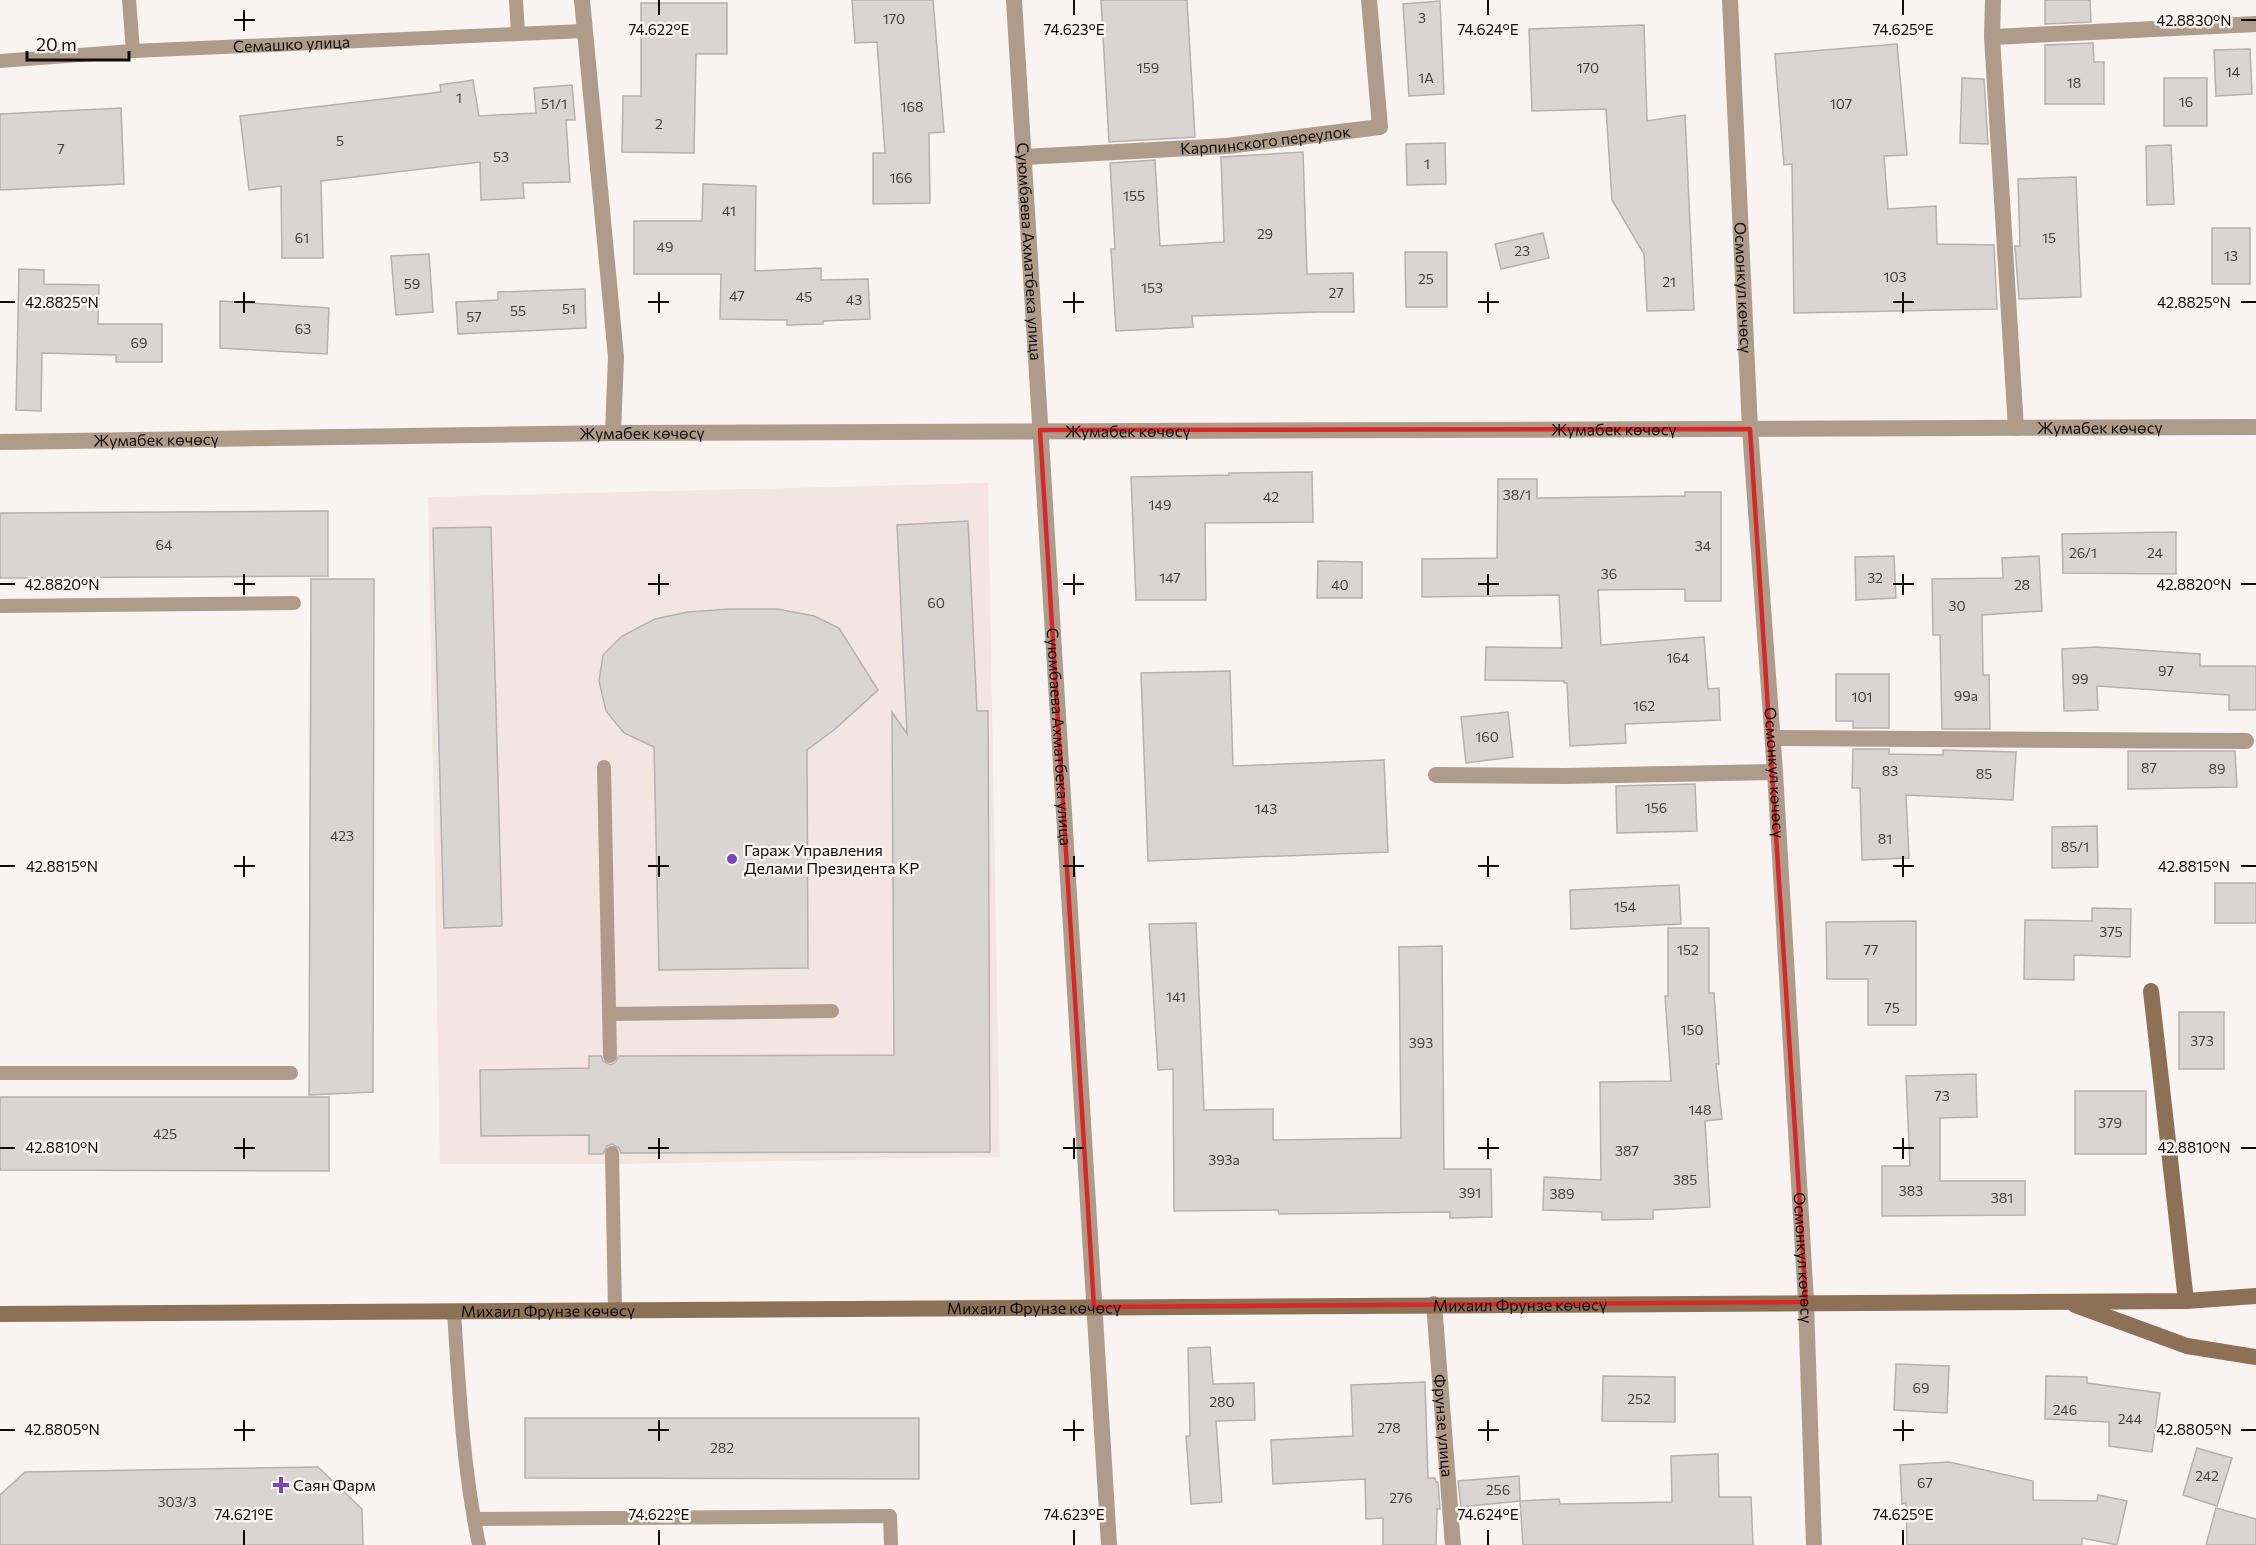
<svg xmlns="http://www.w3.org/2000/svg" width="2256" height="1545" viewBox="0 0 2256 1545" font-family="Commissioner,sans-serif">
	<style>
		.built { fill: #f3e6e0 }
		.building { fill: #dad4d3; stroke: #b6b0b0; stroke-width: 1.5 }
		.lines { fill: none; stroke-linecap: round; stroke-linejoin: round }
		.service { stroke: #af9b8a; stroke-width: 14 }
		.minor { stroke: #af9b8a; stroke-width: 16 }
		.tertiary { stroke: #af9b8a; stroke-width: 16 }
		.secondary { stroke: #8d7157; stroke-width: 16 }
		.marked { fill: none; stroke: #d62828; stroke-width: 4.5; stroke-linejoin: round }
		.ticks { fill: none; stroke: #0e0c0b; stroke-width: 2 }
		.poi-dot { fill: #7c45bc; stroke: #f9f3f1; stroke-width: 2 }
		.labels { text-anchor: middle; stroke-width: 5; stroke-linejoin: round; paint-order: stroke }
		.number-label { font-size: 14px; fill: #413e3d }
		.street-label { font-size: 16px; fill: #0e0c0b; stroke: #f9f3f1 }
		.poi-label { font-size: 16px; fill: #0e0c0b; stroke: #f9f3f1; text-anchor: start }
		.ticks-label { font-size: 15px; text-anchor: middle; fill: #0e0c0b; stroke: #f9f3f1; stroke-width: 5; stroke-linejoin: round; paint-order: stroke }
	</style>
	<rect width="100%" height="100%" fill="#f9f3f1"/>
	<!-- built -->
	<polygon class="built" points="988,483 1000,1157 617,1164 440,1164 428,497"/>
	<!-- building -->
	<g class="building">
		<polygon points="852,0 933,0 944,132 929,133 930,203 873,204 873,153 885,153 877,42 855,43"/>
		<polygon points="1101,0 1187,0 1195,137 1109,142"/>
		<polygon points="2045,0 2090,0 2091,22 2045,24"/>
		<polygon points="1440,1 1444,94 1409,96 1403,4"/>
		<polygon points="641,3 727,3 727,54 696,54 694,153 622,152 623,96 641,96"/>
		<polygon points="1644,25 1647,121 1685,115 1694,310 1647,311 1644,254 1612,200 1606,109 1532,111 1529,29"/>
		<polygon points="2093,43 2094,62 2104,62 2104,104 2045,104 2045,45"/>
		<polygon points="1897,44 1907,155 1884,156 1888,209 1936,206 1937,244 1994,245 1997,309 1794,313 1792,164 1784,165 1775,54"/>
		<polygon points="2250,49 2252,94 2216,96 2214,50"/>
		<polygon points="1962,78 1984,79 1988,144 1960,143"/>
		<rect x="2164" y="78" width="43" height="48"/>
		<polygon points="473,80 479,116 536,113 534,88 572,85 575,120 566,120 570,182 523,183 524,198 481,200 480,162 321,181 323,258 282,258 281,186 249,190 240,116 441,92 440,85"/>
		<polygon points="121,108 124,184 0,190 0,114"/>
		<polygon points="1445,143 1446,184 1407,185 1406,144"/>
		<polygon points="2171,145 2174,204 2147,205 2146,146"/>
		<polygon points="1303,152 1307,274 1353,273 1354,312 1318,312 1192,316 1193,327 1116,331 1111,249 1115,249 1110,163 1155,160 1160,246 1224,242 1221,157"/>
		<polygon points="2076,177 2081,297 2019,299 2015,246 2020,246 2018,179"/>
		<polygon points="703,184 756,186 755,271 821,268 821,280 868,279 870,319 823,321 823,324 787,325 787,320 720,319 721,274 634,274 634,221 702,221"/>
		<rect x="2212" y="228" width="38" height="56"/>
		<polygon points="1543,233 1549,258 1501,269 1495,244"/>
		<polygon points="1405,252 1447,252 1447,307 1406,307"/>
		<polygon points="429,254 433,312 396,315 391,256"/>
		<polygon points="19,269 44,270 44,284 99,285 98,324 162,324 162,362 116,362 116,355 42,353 41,411 16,410"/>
		<polygon points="585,289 586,328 458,334 456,302 498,300 498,292"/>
		<polygon points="220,301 329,308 327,354 220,348"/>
		<polygon points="1312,472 1313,522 1205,523 1206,600 1136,600 1131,477 1229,475 1229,473"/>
		<polygon points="1498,479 1537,479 1537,498 1685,496 1685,492 1721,492 1721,601 1685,601 1685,589 1598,590 1601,645 1704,637 1708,689 1719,688 1720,720 1625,724 1626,743 1570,746 1567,683 1564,683 1564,681 1485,680 1486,647 1562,648 1559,595 1422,597 1422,559 1497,558"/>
		<polygon points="328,511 328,576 0,578 0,513"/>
		<polygon points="968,521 977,711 988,711 990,1152 621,1153 619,1148 612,1144 607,1146 603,1154 589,1154 589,1135 481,1136 480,1070 589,1068 589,1056 601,1056 603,1061 610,1065 615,1063 619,1056 894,1055 892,712 907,734 897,525"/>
		<polygon points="491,527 502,926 444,928 433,528"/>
		<polygon points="2176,532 2176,574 2063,573 2062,534"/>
		<polygon points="1894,556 1896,598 1856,600 1855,557"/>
		<polygon points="2039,556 2042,611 1982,615 1983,675 1989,675 1990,729 1942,729 1940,635 1933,635 1932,579 2003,578 2002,558"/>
		<polygon points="1318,561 1362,562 1362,598 1317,598"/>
		<polygon points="311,579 374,579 373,1092 309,1095"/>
		<polygon points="729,609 777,609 814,616 839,628 878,690 834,730 807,750 808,968 659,970 654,747 624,733 606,711 599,681 603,655 622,636 655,619 688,612"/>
		<polygon points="2096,647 2200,654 2200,666 2256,666 2256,710 2229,710 2229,695 2097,686 2098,710 2064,711 2062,649"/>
		<polygon points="1230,671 1233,766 1384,760 1388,852 1148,861 1141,673"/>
		<polygon points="1836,674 1889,674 1889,728 1853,728 1853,721 1836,721"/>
		<polygon points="1508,712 1513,757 1466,763 1461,717"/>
		<polygon points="1853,749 1889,749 1889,754 1943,755 1943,750 2016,752 2013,800 1906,795 1909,858 1862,860 1860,788 1852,788"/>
		<polygon points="2128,751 2235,751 2237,787 2128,789"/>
		<polygon points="1695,784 1697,831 1617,833 1616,786"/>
		<polygon points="2097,826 2098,867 2052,868 2052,827"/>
		<rect x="2215" y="883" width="41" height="40"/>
		<polygon points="1679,885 1681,924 1571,929 1570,890"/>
		<polygon points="2092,908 2131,909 2130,957 2074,955 2074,980 2024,979 2025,920 2092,921"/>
		<polygon points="1916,921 1916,1025 1868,1025 1868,979 1827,979 1826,922"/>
		<polygon points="1196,923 1204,1110 1273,1109 1273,1140 1401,1138 1399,947 1442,946 1444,1169 1491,1169 1492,1217 1450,1218 1450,1212 1279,1214 1278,1210 1174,1211 1173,1069 1158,1070 1149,924"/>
		<polygon points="1668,928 1709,928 1709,993 1714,993 1719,1064 1716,1064 1722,1119 1705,1121 1710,1207 1653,1210 1653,1219 1602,1220 1602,1212 1543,1210 1544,1177 1601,1180 1600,1082 1671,1081 1665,996 1668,996"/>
		<rect x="2179" y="1012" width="45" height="57"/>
		<polygon points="1976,1074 1977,1117 1940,1118 1940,1181 2025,1181 2025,1215 1882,1216 1882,1166 1910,1166 1906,1076"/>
		<rect x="2075" y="1091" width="71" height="63"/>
		<polygon points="0,1097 329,1097 329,1171 0,1170"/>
		<polygon points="1210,1347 1213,1384 1254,1383 1255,1420 1216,1421 1222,1502 1191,1504 1186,1436 1190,1436 1188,1348"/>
		<polygon points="1896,1364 1949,1366 1947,1413 1894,1410"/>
		<polygon points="1603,1376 1675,1377 1675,1422 1602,1421"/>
		<polygon points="2046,1376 2087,1377 2087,1383 2160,1393 2152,1452 2109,1446 2109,1422 2045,1419"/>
		<polygon points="1425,1382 1428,1478 1435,1478 1436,1482 1438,1482 1440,1509 1437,1509 1436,1545 1383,1545 1383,1518 1366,1519 1365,1479 1273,1484 1271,1440 1353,1436 1351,1385"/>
		<polygon points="525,1418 919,1418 919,1479 525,1478"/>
		<polygon points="2197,1448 2232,1458 2217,1506 2183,1495"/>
		<polygon points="1718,1454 1719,1497 1751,1497 1753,1545 1523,1545 1520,1501 1559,1499 1560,1504 1672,1502 1671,1456"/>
		<polygon points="1949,1462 2033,1481 2033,1500 2097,1501 2098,1495 2127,1501 2117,1545 2082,1538 2082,1545 1907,1545 1906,1503 1902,1504 1900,1465"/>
		<polygon points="318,1467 362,1509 363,1545 0,1545 0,1495 25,1472"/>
		<polygon points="1519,1476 1520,1501 1461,1507 1458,1481"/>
		<polygon points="2216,1508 2256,1519 2256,1545 2206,1545"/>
	</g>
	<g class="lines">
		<!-- service -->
		<g class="service">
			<polyline points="129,0 133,51"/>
			<polyline points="516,0 518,33"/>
			<path id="s1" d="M0,61L133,51L584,31"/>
			<polyline points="0,606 294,603"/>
			<polyline points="604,767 610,1056"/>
			<polyline points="610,1014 832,1011"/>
			<polyline points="0,1073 291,1073"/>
			<polyline points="612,1153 615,1310"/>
			<path d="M454,1312C459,1389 463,1469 479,1545"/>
			<polyline points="474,1519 890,1516 891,1545"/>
		</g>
		<!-- minor -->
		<g class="minor">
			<polyline points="582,0 616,357 613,433"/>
			<path id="s2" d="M1730,0L1750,429L1775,772L1806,1302L1814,1545"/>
			<polyline points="1993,0 1992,37 2016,428"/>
			<polyline points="1992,37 2256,24"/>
			<path id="s3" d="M1024,157L1227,146L1380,127L1369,0"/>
			<polyline points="1773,738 2246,741"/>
			<polyline points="1436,775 1564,776 1775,772"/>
			<path id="s4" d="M1434,1304L1453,1545"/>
		</g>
		<!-- tertiary -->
		<g class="tertiary">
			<path id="s5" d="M1014,0L1109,1545"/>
			<path id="s6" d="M0,442L613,433L2256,427"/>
		</g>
		<!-- secondary -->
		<g class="secondary">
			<polyline points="2186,1301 2256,1296"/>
			<polyline points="2075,1305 2187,1346 2256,1357"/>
			<path id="s7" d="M0,1314L2186,1301L2151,991"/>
		</g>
	</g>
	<!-- marked area -->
	<path class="marked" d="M1750,429L1806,1302L1094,1307L1040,430Z"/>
	<!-- ticks -->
	<path class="ticks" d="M659,0V15M1074,0V15M1488,0V15M1903,0V15M244,10V31M234,20H255M2241,20H2256M244,292V313M659,292V313M1074,292V313M1488,292V313M1903,292V313M0,302H15M234,302H255M648,302H669M1063,302H1084M1478,302H1499M1893,302H1914M2241,302H2256M244,574V595M659,574V595M1074,574V595M1488,574V595M1903,574V595M0,584H15M234,584H255M648,584H669M1063,584H1084M1478,584H1499M1893,584H1914M2241,584H2256M244,856V877M659,856V877M1074,856V877M1488,856V877M1903,856V877M0,866H15M234,866H255M648,866H669M1063,866H1084M1478,866H1499M1893,866H1914M2241,866H2256M244,1138V1159M659,1138V1159M1074,1138V1159M1488,1138V1159M1903,1138V1159M0,1148H15M234,1148H255M648,1148H669M1063,1148H1084M1478,1148H1499M1893,1148H1914M2241,1148H2256M244,1420V1441M659,1420V1441M1074,1420V1441M1488,1420V1441M1903,1420V1441M0,1430H15M234,1430H255M648,1430H669M1063,1430H1084M1478,1430H1499M1893,1430H1914M2241,1430H2256M244,1530V1545M659,1530V1545M1074,1530V1545M1488,1530V1545M1903,1530V1545"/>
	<!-- markers -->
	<g class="poi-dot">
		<circle cx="732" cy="859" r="6"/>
		<path d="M278 1476h6v6h6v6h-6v6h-6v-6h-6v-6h6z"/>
	</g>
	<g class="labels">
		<!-- number labels -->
		<g class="number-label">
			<text x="1422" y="23">3</text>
			<text x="894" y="24">170</text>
			<text x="1148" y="73">159</text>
			<text x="1588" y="73">170</text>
			<text x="2233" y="77">14</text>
			<text x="1426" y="83">1А</text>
			<text x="2074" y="88">18</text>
			<text x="459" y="103">1</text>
			<text x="2186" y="107">16</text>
			<text x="554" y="109">51/1</text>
			<text x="1841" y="109">107</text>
			<text x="912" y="112">168</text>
			<text x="659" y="129">2</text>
			<text x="340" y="146">5</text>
			<text x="61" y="154">7</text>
			<text x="501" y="162">53</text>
			<text x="1427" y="169">1</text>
			<text x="901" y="183">166</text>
			<text x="1134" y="201">155</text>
			<text x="729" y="216">41</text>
			<text x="1265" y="239">29</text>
			<text x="302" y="243">61</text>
			<text x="2049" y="243">15</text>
			<text x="665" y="252">49</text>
			<text x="1522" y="256">23</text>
			<text x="2231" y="261">13</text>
			<text x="1895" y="282">103</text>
			<text x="1426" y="284">25</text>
			<text x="1669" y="287">21</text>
			<text x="412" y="289">59</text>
			<text x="1152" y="293">153</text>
			<text x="1336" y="298">27</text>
			<text x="737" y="301">47</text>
			<text x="804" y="302">45</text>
			<text x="854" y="305">43</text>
			<text x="569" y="314">51</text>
			<text x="518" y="316">55</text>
			<text x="474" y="322">57</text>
			<text x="303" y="334">63</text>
			<text x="139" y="348">69</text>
			<text x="1517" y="500">38/1</text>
			<text x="1271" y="502">42</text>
			<text x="1160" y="510">149</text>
			<text x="164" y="550">64</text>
			<text x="1703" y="551">34</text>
			<text x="2083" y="558">26/1</text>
			<text x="2155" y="558">24</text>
			<text x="1609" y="579">36</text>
			<text x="1170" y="583">147</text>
			<text x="1875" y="583">32</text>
			<text x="1340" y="590">40</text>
			<text x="2022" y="590">28</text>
			<text x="936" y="608">60</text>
			<text x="1957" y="611">30</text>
			<text x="1678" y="663">164</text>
			<text x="2166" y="676">97</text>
			<text x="2080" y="684">99</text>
			<text x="1966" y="701">99а</text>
			<text x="1862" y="702">101</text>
			<text x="1644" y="711">162</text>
			<text x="1487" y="742">160</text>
			<text x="2149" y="773">87</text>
			<text x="2217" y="774">89</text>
			<text x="1890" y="776">83</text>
			<text x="1984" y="779">85</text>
			<text x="1656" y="813">156</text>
			<text x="1266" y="814">143</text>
			<text x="342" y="841">423</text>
			<text x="1885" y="844">81</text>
			<text x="2075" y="852">85/1</text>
			<text x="1625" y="912">154</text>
			<text x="2111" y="937">375</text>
			<text x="1688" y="955">152</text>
			<text x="1871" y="955">77</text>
			<text x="1176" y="1002">141</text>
			<text x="1892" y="1013">75</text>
			<text x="1692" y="1035">150</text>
			<text x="2202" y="1046">373</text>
			<text x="1421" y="1048">393</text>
			<text x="1942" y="1101">73</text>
			<text x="1700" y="1115">148</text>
			<text x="2110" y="1128">379</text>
			<text x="165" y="1139">425</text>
			<text x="1627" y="1156">387</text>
			<text x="1224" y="1165">393а</text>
			<text x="1685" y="1185">385</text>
			<text x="1911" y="1196">383</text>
			<text x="1470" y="1198">391</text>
			<text x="1562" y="1199">389</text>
			<text x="2002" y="1203">381</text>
			<text x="1921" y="1393">69</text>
			<text x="1639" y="1404">252</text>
			<text x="1222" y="1407">280</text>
			<text x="2065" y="1415">246</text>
			<text x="2130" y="1424">244</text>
			<text x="1389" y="1433">278</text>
			<text x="722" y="1453">282</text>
			<text x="2207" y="1481">242</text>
			<text x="1925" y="1488">67</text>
			<text x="1498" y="1495">256</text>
			<text x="1401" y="1503">276</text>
			<text x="177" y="1507">303/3</text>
		</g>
		<!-- street labels -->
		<g class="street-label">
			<text dy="6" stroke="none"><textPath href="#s1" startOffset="292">Семашко улица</textPath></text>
			<text dy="6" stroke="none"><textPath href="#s3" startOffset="242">Карпинского переулок</textPath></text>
			<text dy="6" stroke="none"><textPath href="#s5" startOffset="252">Суюмбаева Ахматбека улица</textPath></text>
			<text dy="6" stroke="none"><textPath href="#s2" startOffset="288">Осмонкул көчөсү</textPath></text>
			<text dy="6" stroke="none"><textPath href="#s6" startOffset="2100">Жумабек көчөсү</textPath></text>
			<text dy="6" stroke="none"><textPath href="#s6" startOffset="1614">Жумабек көчөсү</textPath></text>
			<text dy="6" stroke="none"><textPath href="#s6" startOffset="1128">Жумабек көчөсү</textPath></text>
			<text dy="6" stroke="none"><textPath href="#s6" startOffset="642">Жумабек көчөсү</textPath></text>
			<text dy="6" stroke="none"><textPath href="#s6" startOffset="156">Жумабек көчөсү</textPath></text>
			<text dy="6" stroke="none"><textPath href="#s5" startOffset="738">Суюмбаева Ахматбека улица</textPath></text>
			<text dy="6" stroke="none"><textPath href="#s2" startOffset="774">Осмонкул көчөсү</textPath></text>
			<text dy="6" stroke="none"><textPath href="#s2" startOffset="1260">Осмонкул көчөсү</textPath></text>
			<text dy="6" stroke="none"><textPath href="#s7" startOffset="1520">Михаил Фрунзе көчөсү</textPath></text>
			<text dy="6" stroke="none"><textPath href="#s7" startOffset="1034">Михаил Фрунзе көчөсү</textPath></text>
			<text dy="6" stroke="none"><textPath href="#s7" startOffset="548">Михаил Фрунзе көчөсү</textPath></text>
			<text dy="6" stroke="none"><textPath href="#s4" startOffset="122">Фрунзе улица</textPath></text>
		</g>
		<!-- poi labels -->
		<g class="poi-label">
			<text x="744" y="856">Гараж Управления<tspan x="744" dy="18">Делами Президента КР</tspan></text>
			<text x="293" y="1491">Саян Фарм</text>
		</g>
	</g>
	<g class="ticks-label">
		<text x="2194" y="26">42.8830°N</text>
		<text x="659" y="35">74.622°E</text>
		<text x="1074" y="35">74.623°E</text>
		<text x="1488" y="35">74.624°E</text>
		<text x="1903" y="35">74.625°E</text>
		<text x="62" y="308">42.8825°N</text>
		<text x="2194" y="308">42.8825°N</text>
		<text x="62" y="590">42.8820°N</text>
		<text x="2194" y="590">42.8820°N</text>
		<text x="62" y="872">42.8815°N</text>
		<text x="2194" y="872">42.8815°N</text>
		<text x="62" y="1153">42.8810°N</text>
		<text x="2194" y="1153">42.8810°N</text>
		<text x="62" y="1435">42.8805°N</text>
		<text x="2194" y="1435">42.8805°N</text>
		<text x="244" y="1520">74.621°E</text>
		<text x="659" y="1520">74.622°E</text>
		<text x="1074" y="1520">74.623°E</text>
		<text x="1488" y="1520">74.624°E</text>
		<text x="1903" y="1520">74.625°E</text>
	</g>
	<!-- scale -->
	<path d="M27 51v9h102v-9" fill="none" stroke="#0e0c0b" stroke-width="3"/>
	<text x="36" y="51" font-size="18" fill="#0e0c0b" stroke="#f9f3f1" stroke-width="4.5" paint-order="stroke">20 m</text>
</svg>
